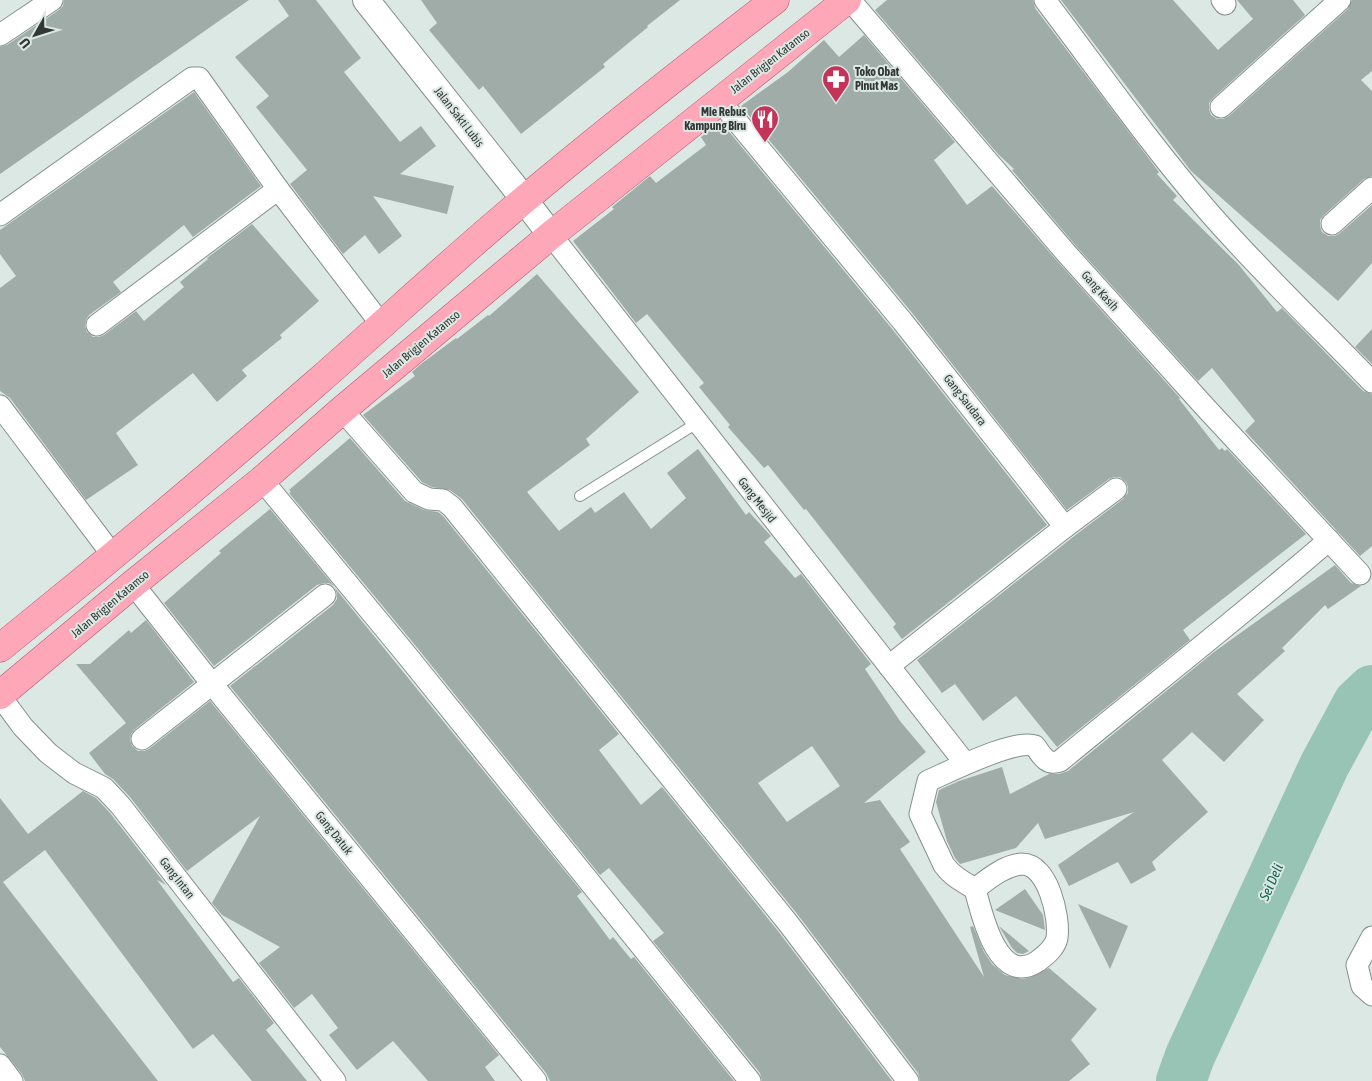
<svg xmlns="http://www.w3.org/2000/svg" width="1372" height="1081" viewBox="0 0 1372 1081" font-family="'Asap Condensed',sans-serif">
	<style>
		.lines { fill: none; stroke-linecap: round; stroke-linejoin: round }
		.river { stroke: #97c4b4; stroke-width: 50 }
		.building { fill: #a0aca7; fill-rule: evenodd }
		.service-casing { stroke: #85908b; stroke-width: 12 }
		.minor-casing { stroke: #85908b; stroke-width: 23 }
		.tertiary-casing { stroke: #85908b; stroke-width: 28 }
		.primary-casing { stroke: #b65a6c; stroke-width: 29 }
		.service { stroke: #fff; stroke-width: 10 }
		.minor { stroke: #fff; stroke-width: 21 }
		.tertiary { stroke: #fff; stroke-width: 26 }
		.primary { stroke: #fea7b8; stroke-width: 28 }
		.labels { text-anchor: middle; stroke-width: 4; stroke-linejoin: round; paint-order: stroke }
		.street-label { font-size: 12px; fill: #333836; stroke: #dce8e3 }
		.poi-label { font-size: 12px; font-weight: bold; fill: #333836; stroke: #dce8e3; text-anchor: start }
		.water-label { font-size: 14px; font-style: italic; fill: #116651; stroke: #dce8e3 }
	</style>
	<rect width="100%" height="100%" fill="#dce8e3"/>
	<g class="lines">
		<!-- river -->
		<polyline class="river" points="1181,1081 1190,1056 1324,766 1358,703 1372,690"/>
	</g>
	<!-- building -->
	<g class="building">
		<polygon points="64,0 249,0 0,174 0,47 7,45 59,10 63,6"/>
		<polygon points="278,0 316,0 361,58 344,72 400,142 421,126 436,146 400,174 454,186 447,214 373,196 402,236 379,254 365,235 343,254 290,184 307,170 256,107 269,96 235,57 289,16"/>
		<polygon points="421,0 680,0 647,26 648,27 603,64 605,67 521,134 483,86 479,90 429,30 437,23"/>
		<polygon points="887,0 1033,0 1035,8 1159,172 1157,174 1177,196 1173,200 1238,264 1277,312 1282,308 1363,391 1372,394 1372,546 1360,556 1245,431 1255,421 1212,368 1198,381 1076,246 1012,170 1014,169 998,154 875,10"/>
		<polygon points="1061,0 1173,0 1218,50 1253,19 1237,0 1293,0 1305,15 1213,98 1209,103 1209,109 1211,115 1217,119 1223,119 1229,116 1348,9 1352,0 1372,0 1372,71 1361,80 1372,91 1372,176 1364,179 1324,215 1320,220 1320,226 1322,232 1328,236 1335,236 1340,233 1372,205 1372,263 1338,301 1191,171"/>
		<polygon points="864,35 955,142 934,160 967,205 992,186 1058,262 1180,398 1179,399 1219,450 1222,448 1225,451 1227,449 1306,534 1183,630 1190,640 1057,747 1016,696 983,721 955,684 942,693 917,660 1073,537 1123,499 1128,493 1128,487 1126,482 1120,477 1114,477 1109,479 1067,510 913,314 741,106 788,72 824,40 839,57"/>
		<polygon points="194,92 261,186 193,237 184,225 113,282 121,292 89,315 86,320 85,326 87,332 93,337 99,337 104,335 136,311 144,321 184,287 180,282 208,259 207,258 252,224 319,301 280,335 282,338 242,370 247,376 217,402 193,373 116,433 138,465 86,500 10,398 0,391 0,288 16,276 0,254 0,230"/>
		<polygon points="721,122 893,330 1047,525 902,639 893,627 896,624 806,509 804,510 768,465 764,468 728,427 730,425 699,387 704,383 647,314 636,323 573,241 614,209 612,207 650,176 656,183 706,145 701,137"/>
		<path d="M537,274L639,392L586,439L590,445L527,492L559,531L591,507L595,513L624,492L651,529L686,498L667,473L698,449L746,515L749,512L771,536L764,542L795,578L801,574L871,664L865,669L900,721L926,752L864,803L880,800L910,842L900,849L984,977L970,927L973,926L984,952L992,964L1005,975L1022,979L1028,978L1049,968L1097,1009L1071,1040L1090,1064L1069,1081H920L918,1073L798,915L462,499L450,490L432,487L422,482L363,415L415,376L412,372L421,364L456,338L457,339L488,315L489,316ZM812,746L840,786L787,822L758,783Z"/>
		<polygon points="1372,329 1372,364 1355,347"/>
		<polygon points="350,438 405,501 424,510 438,512 443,516 619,734 599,750 641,805 662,787 778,931 892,1081 762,1081 760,1073 653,941 664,933 609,868 600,875 415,645 289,493 291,492 289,490"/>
		<polygon points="270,509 334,586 329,583 324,583 317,585 214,666 164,603 221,553 219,551"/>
		<polygon points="1335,565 1351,583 1361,586 1328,609 1325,605 1282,648 1285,651 1237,694 1264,720 1224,762 1192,732 1162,760 1208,812 1152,862 1156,870 1131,884 1118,862 1069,886 1058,865 1134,812 1045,839 1038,823 1016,848 960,864 955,858 947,841 936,802 939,790 959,781 1002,767 1010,794 1049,774 1059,774 1068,771 1214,652"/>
		<polygon points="335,588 582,892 577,896 610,940 613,937 631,959 634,957 734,1081 550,1081 546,1073 230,686 333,605 337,599 337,594"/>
		<polygon points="146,620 194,682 134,730 131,734 130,740 132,746 138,751 144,751 149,749 210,701 499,1055 485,1067 495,1081 428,1081 393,1041 357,1070 329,1035 338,1028 312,994 294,1008 259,963 280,947 222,915 212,903 260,816 187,871 130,797 113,779 105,774 89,753 126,723 76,664 90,664 129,630 131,633"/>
		<polygon points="83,791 96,798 110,813 166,885 157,880 233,982 239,978 274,1023 266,1030 307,1081 252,1081 213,1034 193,1049 45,850 3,882 158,1081 25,1081 22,1074 0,1047 0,798 28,834"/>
		<polygon points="1025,889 1043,915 1045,930 995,910"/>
		<polygon points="1078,904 1128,926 1110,969"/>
		<polygon points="999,926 1029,951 1023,954 1017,953 1012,948"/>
	</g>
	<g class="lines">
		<!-- service casing -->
		<g class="service-casing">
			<polyline id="service" points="580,496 697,423"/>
		</g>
		<!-- minor casing -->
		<g class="minor-casing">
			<g id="minor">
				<polyline points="850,0 1067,254 1205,407 1360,574"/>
				<path d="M1045,0C1098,70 1149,143 1207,210C1259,270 1317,325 1372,382"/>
				<polyline points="1222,0 1225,4"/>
				<polyline points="0,35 52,0"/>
				<polyline points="720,101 903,322 1065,527 889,666"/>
				<polyline points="1221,107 1340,0"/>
				<polyline points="0,215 192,78 199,78 278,189 381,324"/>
				<polyline points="1332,224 1372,188"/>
				<polyline points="551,235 965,763"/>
				<polyline points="97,325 278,189"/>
				<polyline points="0,406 114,557"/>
				<polyline points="342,410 414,492 429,499 443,500 452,507 788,923 908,1081"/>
				<polyline points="262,480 405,653 750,1081"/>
				<polyline points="1065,527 1116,489"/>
				<polyline points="133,584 212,684 536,1081"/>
				<polyline points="0,696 23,727 48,753 74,773 104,788 120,805 335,1081"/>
				<polyline points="142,739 325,595"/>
				<path d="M975,889C982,915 998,988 1038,961C1046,955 1055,948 1057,938C1060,917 1048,864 1022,864C1005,865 988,879 975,889C963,882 952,876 944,865L920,814L928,781C949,772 1015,738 1035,746C1042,756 1047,766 1060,761C1150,687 1241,616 1329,540"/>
				<polyline points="1372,937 1357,965 1362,986 1372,995"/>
				<polyline points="0,1065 12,1081"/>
			</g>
		</g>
		<!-- tertiary casing -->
		<g class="tertiary-casing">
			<polyline id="tertiary" points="366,0 513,185 551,235"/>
		</g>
		<!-- primary casing -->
		<g class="primary-casing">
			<g id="primary">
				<path d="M0,648C107,562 212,474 315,384C385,323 453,259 525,199C606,131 690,65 775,0"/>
				<polyline points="0,695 133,584 262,480 342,410 551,235 847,0"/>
			</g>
		</g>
		<!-- service -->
		<use href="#service" class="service"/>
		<!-- minor -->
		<use href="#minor" class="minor"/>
		<!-- tertiary -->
		<use href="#tertiary" class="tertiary"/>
		<!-- primary -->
		<use href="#primary" class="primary"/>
	</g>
	<!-- icons -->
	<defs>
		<g id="pharmacy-pin" transform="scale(1.4375)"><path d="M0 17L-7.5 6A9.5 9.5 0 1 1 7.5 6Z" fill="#c43459" stroke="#dce8e3"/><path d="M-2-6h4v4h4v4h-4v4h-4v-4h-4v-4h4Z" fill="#fff"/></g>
		<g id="restaurant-pin" transform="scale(1.4375)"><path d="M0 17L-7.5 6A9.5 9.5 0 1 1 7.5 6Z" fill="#c43459" stroke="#dce8e3"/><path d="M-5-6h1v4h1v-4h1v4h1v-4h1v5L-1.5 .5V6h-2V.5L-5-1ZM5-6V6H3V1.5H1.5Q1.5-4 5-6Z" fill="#fff"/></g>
	</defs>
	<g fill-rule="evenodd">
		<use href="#pharmacy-pin" x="836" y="79"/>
		<use href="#restaurant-pin" x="765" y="119"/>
	</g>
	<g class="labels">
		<!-- street labels -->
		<g class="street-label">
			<text transform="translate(770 61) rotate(-38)" y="4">Jalan Brigjen Katamso</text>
			<text transform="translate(459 117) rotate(52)" y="4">Jalan Sakti Lubis</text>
			<text transform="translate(1100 291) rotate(48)" y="4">Gang Kasih</text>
			<text transform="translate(421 344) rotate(-40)" y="4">Jalan Brigjen Katamso</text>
			<text transform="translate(965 400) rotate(52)" y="4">Gang Saudara</text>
			<text transform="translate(757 500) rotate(52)" y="4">Gang Mesjid</text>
			<text transform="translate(110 604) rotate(-40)" y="4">Jalan Brigjen Katamso</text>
			<text transform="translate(334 833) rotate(51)" y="4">Gang Datuk</text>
			<text transform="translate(177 878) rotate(52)" y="4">Gang Intan</text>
		</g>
		<!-- poi labels -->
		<g class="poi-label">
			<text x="855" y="76">Toko Obat<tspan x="855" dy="14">Pinut Mas</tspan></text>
			<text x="746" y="116" text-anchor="end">Mie Rebus<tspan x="746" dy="14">Kampung Biru</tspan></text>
		</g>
		<!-- water labels -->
		<g class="water-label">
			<text transform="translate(1271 882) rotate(-66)" y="5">Sei Deli</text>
		</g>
	</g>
	<!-- north arrow -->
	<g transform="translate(35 35) rotate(231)" stroke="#dce8e3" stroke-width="4" paint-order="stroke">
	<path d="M0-4L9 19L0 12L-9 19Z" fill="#333836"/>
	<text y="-8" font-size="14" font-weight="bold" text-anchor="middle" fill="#333836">U</text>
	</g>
</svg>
